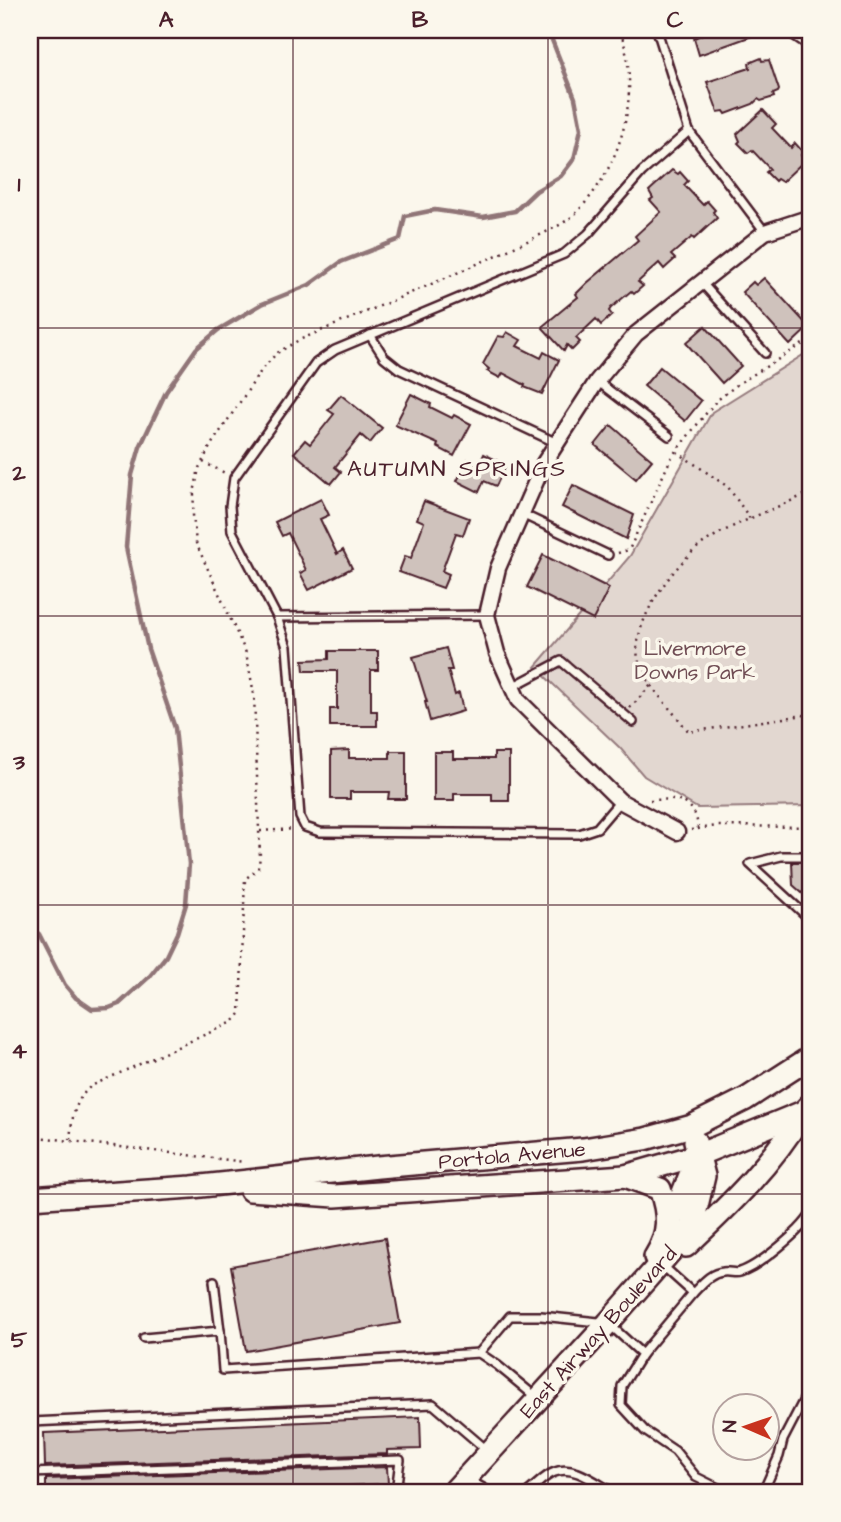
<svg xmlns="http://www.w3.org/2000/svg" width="841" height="1522" viewBox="0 0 841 1522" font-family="'Architects Daughter',sans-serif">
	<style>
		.green { fill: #e2d7d0; stroke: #967b7e; stroke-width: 2 }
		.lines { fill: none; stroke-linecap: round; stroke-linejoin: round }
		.stream { stroke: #907477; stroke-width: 4.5 }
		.building { fill: #cfc2bc; stroke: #4a1f2b; stroke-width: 2 }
		.service-casing { stroke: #4a1f2b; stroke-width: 12 }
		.minor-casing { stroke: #4a1f2b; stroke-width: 19 }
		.secondary-casing { stroke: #4a1f2b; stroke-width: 26 }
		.path { stroke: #4a1f2b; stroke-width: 2.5; stroke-dasharray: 2 5; stroke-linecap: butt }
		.service { stroke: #fbf7ec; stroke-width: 7 }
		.minor { stroke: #fbf7ec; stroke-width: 14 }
		.secondary { stroke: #fbf7ec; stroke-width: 21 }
		.grid { fill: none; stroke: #4a1f2b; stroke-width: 2; stroke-opacity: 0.55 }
		.labels { text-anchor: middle; stroke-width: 7; stroke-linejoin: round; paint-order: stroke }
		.park-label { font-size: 21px; fill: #704d54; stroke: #fbf7ec }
		.street-label { font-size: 21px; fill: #4a1f2b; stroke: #fbf7ec }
		.neighbourhood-label { font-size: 23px; letter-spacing: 2px; fill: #4a1f2b; stroke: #fbf7ec }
		.neatline { fill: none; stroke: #4a1f2b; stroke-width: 2.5 }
		.grid-label { font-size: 23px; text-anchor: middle; font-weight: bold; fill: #4a1f2b }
	</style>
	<rect width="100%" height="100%" fill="#fbf7ec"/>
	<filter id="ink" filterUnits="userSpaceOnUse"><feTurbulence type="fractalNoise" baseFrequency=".0143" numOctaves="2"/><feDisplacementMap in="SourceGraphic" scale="14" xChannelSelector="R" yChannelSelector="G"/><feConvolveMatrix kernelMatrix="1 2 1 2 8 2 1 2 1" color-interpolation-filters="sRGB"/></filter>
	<g filter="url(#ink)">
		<!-- green -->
		<polygon class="green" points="811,350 811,806 697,808 644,776 620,748 535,667 630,556 712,412"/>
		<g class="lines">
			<!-- stream -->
			<polyline class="stream" points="30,929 39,934 65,985 76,998 92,1009 109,1008 119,1004 150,976 166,956 177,933 186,904 189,864 175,728 148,649 126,547 132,475 140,447 166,392 196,349 218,330 262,304 309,285 341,262 400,239 405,216 435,210 483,217 515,211 536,191 561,176 574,159 581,129 575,98 548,30"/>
		</g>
		<!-- building -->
		<g class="building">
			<polygon points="699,30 763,30 763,32 699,55 694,38 701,35"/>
			<polygon points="761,58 762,61 769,60 779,90 778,92 773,94 774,97 761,101 758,99 753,104 726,114 724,111 718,112 707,82 750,68 749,63"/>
			<polygon points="763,110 776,124 772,128 791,148 795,143 804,153 801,155 804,161 782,182 777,179 775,181 766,172 770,169 752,150 748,153 738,143 740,141 737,134"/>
			<polygon points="672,170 678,174 680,172 688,181 684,185 703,205 707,201 715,210 713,212 717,218 694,239 692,237 671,255 675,259 664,269 659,263 638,282 643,286 634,294 631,291 611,308 609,311 612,315 601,325 596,319 576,338 580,342 572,350 567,345 564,351 543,328 544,325 578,297 576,294 587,283 638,240 635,236 661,212 650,200 653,198 649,191"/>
			<polygon points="764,278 809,327 790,345 742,292 753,282 756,285"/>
			<polygon points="705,326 741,366 722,383 686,343"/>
			<polygon points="507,332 521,340 517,346 541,358 544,352 559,360 542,394 524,387 525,385 503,373 500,378 487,371 489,369 483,364 498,336 504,337"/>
			<polygon points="660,367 701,401 685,421 644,386"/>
			<polygon points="411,394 431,404 430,407 452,418 454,415 471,424 454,456 437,447 438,444 395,425"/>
			<polygon points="341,395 382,428 370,443 361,435 335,467 341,472 331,484 294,453 305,440 310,444 334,414 328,410"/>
			<polygon points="611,425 652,460 636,479 595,445"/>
			<polygon points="484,454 506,465 496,486 484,481 479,492 457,481 468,459 479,465"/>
			<polygon points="573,485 634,515 626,539 562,507"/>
			<polygon points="321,499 329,515 320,519 337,554 343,550 352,568 309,590 300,573 306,570 288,533 282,536 275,522"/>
			<polygon points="424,501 469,518 463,535 456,533 442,571 449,574 443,588 399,572 405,556 411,558 424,522 417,519"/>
			<polygon points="543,555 609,588 593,620 527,587"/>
			<polygon points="446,648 452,670 448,670 455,695 459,693 463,711 430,721 425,702 427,702 413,657"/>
			<polygon points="329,651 378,651 378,670 371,670 371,711 377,711 377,726 330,726 330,709 337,709 337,671 304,671 303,660 329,659"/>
			<polygon points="349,750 349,758 390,758 390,751 406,751 406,799 388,799 389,792 350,792 350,799 331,799 331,751"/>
			<polygon points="434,752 453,752 453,759 494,759 494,753 509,753 509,801 492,801 492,794 454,794 454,801 434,801"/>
			<polygon points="792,862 811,862 811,901 793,885"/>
			<polygon points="385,1238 400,1323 246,1351 231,1266"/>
			<polygon points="420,1417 421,1449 387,1450 387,1454 45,1466 44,1433"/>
			<polygon points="387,1467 388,1484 223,1492 46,1492 46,1479"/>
		</g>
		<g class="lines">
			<!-- service casing -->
			<g class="service-casing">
				<g id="service">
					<polyline points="657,30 689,131 765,232"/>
					<polyline points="786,30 811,47"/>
					<polyline points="701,282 765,353"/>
					<polyline points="370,335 384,357 399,369 557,443"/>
					<polyline points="597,381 669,436"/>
					<polyline points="522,514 608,555"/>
					<polyline points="487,615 277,617 232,531 230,506 234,478 316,363 335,350 564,254 588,234 642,172 689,131"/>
					<polyline points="277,617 287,647 300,817 305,827 320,832 579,834 597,828 620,801"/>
					<polyline points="512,687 561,661 633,722"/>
					<polyline points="811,856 781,856 750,864 811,920"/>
					<path d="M663,1266L693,1293C702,1284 710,1273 723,1272C729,1271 735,1274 740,1272C759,1266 801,1231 811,1214"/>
					<polyline points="214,1281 220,1331"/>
					<polyline points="144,1338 220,1331 223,1370 479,1353"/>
					<polyline points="642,1354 693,1293"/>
					<polyline points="537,1398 497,1365 479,1353 510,1316 541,1316 608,1323 642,1354 622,1386 621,1405 645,1431 675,1451 696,1477 726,1492"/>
					<polyline points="30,1438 31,1422 433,1404 489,1452"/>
					<polyline points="30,1473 400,1460 396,1492"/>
					<polyline points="469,1480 490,1492"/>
					<polyline points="382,1492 397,1492"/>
					<path d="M528,1492C536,1486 545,1475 555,1472C574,1464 597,1484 613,1492"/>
					<polyline points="763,1492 779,1456 783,1440 811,1386"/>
				</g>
			</g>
			<!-- minor casing -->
			<g class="minor-casing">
				<polyline id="minor" points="677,832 620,801 518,700 497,653 487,615 498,568 544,463 597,381 636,334 765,232 811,217"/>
			</g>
			<!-- secondary casing -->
			<g class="secondary-casing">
				<g id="secondary">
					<path d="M625,1176L660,1189C669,1214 670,1233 655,1257"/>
					<polyline points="250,1190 335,1196 625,1176 698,1155 803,1112 811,1104"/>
					<polyline points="30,1198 192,1187 378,1167 583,1149 645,1139 692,1126 746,1099 811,1057"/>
					<polyline points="669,1228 698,1155"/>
					<path d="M686,1246C732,1203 771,1165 803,1112"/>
					<polyline points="453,1492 608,1323 692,1227 704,1176 695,1141"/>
				</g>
			</g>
			<!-- path -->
			<g class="path">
				<polyline points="677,452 728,487 751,520"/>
				<polyline points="203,462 225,473"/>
				<path d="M811,492C779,507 734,523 705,542C675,562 623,630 641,668C652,691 673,711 689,732L811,714"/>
				<polyline points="618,553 629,550 672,456 716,401 738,384 811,339"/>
				<polyline points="630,708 652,684"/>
				<path d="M650,800C675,799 696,797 698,829"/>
				<polyline points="691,830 717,826 811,827"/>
				<polyline points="260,831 295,829"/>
				<polyline points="30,1136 245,1162"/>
				<path d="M70,1140C72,1118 74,1101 91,1086L233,1022L240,1014L245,879L258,869L260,857L254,694L246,653L196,543L193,515L194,493L199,468L211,445L263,368L277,353L299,340C368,311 438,282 506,251C524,242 564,226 576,213C623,165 642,93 620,30"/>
			</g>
			<!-- service -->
			<use href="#service" class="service"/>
			<!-- minor -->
			<use href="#minor" class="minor"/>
			<!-- secondary -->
			<use href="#secondary" class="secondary"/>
		</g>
	</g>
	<!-- grid -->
	<path class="grid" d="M293,30V1492M548,30V1492M30,328H811M30,616H811M30,905H811M30,1194H811"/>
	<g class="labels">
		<!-- park labels -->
		<g class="park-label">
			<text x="695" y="655">Livermore<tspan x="695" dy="24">Downs Park</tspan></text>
		</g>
		<!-- street labels -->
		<g class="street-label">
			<text transform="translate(512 1155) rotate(-5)" y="7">Portola Avenue</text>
			<text transform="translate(598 1332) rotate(-48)" y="7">East Airway Boulevard</text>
		</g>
		<!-- neighbourhood labels -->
		<g class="neighbourhood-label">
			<text x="457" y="476">AUTUMN SPRINGS</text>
		</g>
	</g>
	<!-- margin -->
	<rect width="841" height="1522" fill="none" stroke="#fbf7ec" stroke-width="77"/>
	<!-- north arrow -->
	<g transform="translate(746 1427) rotate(272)"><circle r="33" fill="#fbf7ec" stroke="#b4a19f" stroke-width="2"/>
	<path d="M0-5L12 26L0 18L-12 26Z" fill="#c8321e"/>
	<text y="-10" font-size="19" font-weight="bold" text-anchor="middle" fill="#4a1f2b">N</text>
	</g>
	<rect x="38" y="38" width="764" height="1446" class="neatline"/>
	<g class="grid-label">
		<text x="166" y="27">A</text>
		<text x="420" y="27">B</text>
		<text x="675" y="27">C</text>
		<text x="19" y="191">1</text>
		<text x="19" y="480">2</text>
		<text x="19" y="769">3</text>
		<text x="19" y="1058">4</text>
		<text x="19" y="1347">5</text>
	</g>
</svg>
